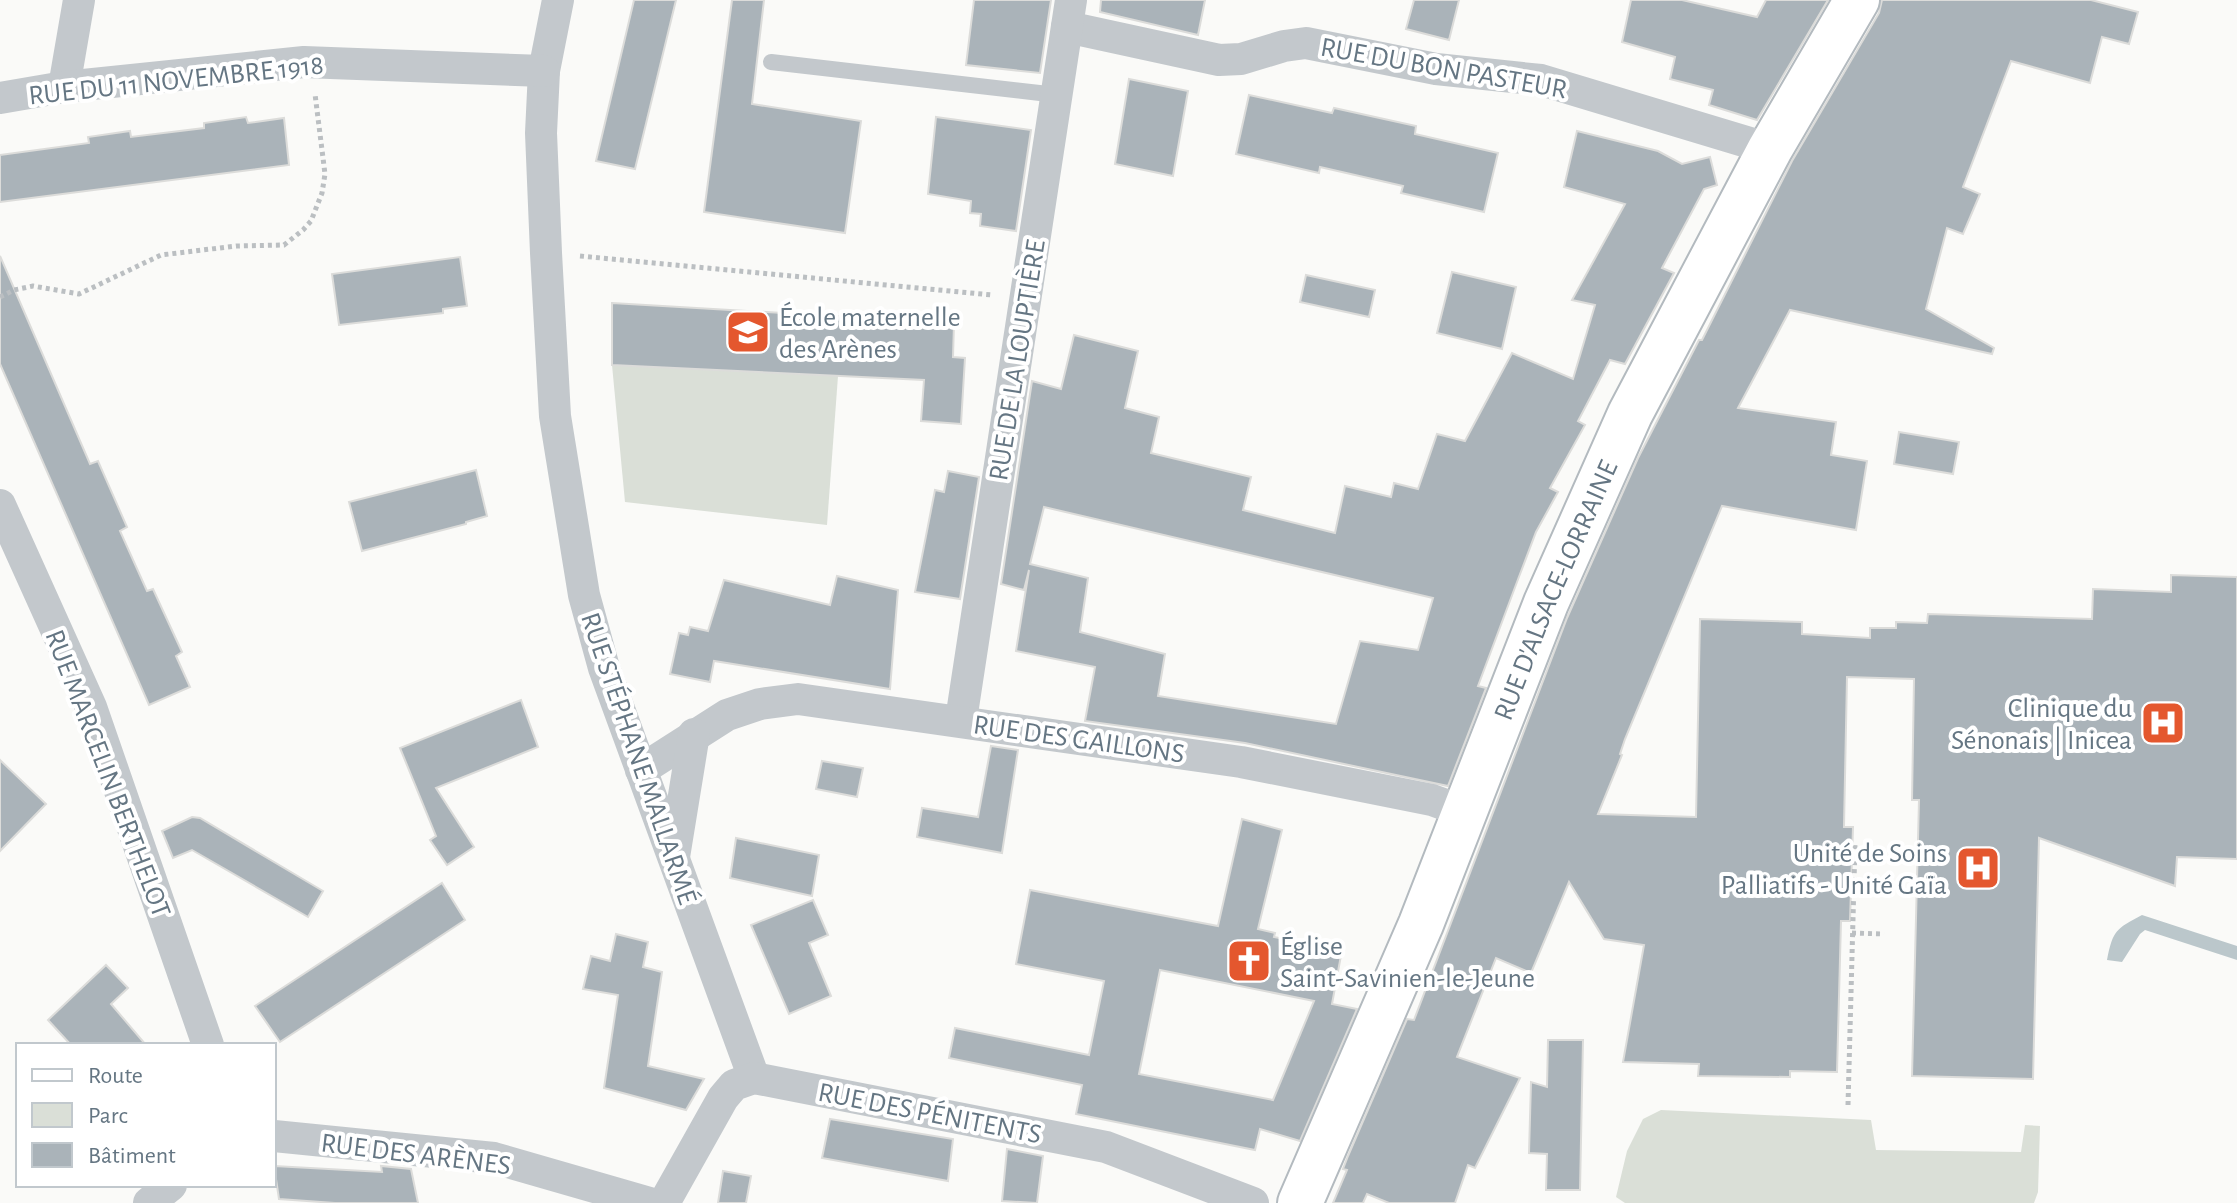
<svg xmlns="http://www.w3.org/2000/svg" width="2237" height="1203" viewBox="0 0 2237 1203" font-family="'Alegreya Sans',sans-serif">
	<style>
		.green { fill: #dadfd7 }
		.water { fill: #bbc7cb }
		.building { fill: #aab3b9; stroke: #dcdcda; stroke-width: 2; fill-rule: evenodd }
		.lines { fill: none; stroke-linecap: round; stroke-linejoin: round }
		.secondary-casing { stroke: #b3babf; stroke-width: 48 }
		.path { stroke: #bbbfc2; stroke-width: 5; stroke-dasharray: 4 4; stroke-linecap: butt }
		.lane { stroke: #c3c8cc; stroke-width: 16 }
		.street { stroke: #c3c8cc; stroke-width: 32 }
		.secondary { stroke: #fff; stroke-width: 44 }
		.labels { text-anchor: middle; stroke-width: 8; stroke-linejoin: round; paint-order: stroke }
		.street-label { font-size: 28px; fill: #657683; stroke: #fff }
		.poi-label { font-size: 28px; fill: #657683; stroke: #fff; text-anchor: start }
	</style>
	<rect width="100%" height="100%" fill="#fafaf8"/>
	<!-- green -->
	<g class="green">
		<polygon points="612,365 838,376 827,525 625,502"/>
		<polygon points="1661,1110 1871,1120 1876,1150 2021,1152 2025,1125 2040,1126 2038,1192 2034,1203 1625,1203 1616,1197 1627,1151 1643,1119"/>
	</g>
	<!-- water -->
	<path class="water" d="M2142,915L2237,946V960L2145,930L2140,934L2122,962L2107,960C2113,930 2116,929 2142,915Z"/>
	<!-- building -->
	<g class="building">
		<polygon points="634,0 676,0 635,169 596,161"/>
		<polygon points="732,0 764,0 752,104 861,121 845,233 704,212"/>
		<polygon points="974,0 1051,0 1040,73 966,65"/>
		<polygon points="1101,0 1205,0 1198,35 1100,12"/>
		<polygon points="1414,0 1459,0 1449,40 1406,29"/>
		<polygon points="1631,0 1682,0 1757,17 1766,0 1828,0 1757,120 1709,105 1713,90 1670,79 1675,57 1622,42"/>
		<polygon points="1882,0 2091,0 2138,12 2129,44 2102,37 2090,83 2011,61 1963,187 1980,194 1963,234 1947,228 1926,309 1994,348 1992,354 1790,310 1738,408 1836,422 1831,455 1867,461 1856,530 1722,506 1625,739 1620,754 1622,755 1598,814 1696,817 1700,619 1802,622 1802,634 1870,638 1870,628 1896,628 1896,622 1927,623 1928,614 2092,619 2093,589 2171,592 2171,575 2237,577 2237,859 2177,857 2175,886 2039,838 2033,1079 1912,1076 1919,800 1912,800 1914,679 1847,677 1844,827 1853,827 1850,921 1841,921 1837,1072 1790,1071 1790,1077 1698,1076 1699,1064 1623,1062 1644,945 1604,939 1569,882 1531,973 1496,958 1457,1057 1520,1078 1475,1168 1468,1165 1455,1203 1389,1203 1367,1194 1363,1203 1333,1203 1347,1170 1343,1169 1348,1156 1407,1019 1414,1020 1567,618 1638,458 1699,340 1702,340 1792,161 1879,13"/>
		<polygon points="1129,79 1188,91 1173,176 1115,164"/>
		<polygon points="1249,95 1332,113 1334,108 1416,126 1415,134 1498,153 1484,212 1401,193 1403,186 1320,167 1319,173 1236,154"/>
		<polygon points="246,117 248,123 284,118 289,165 0,202 0,155 89,143 88,137 130,131 131,137 204,128 204,123"/>
		<polygon points="936,117 1031,130 1016,231 980,226 981,214 970,213 971,201 928,194"/>
		<path d="M1577,131L1658,151L1682,164L1710,157L1717,185L1704,189L1662,268L1674,273L1625,364L1610,360L1578,421L1585,425L1550,488L1558,492L1536,532L1517,582L1478,686L1486,688L1448,786L1245,743L1085,721L1095,667L1016,651L1029,570L1024,590L1001,584L1032,381L1061,389L1074,335L1138,351L1125,408L1159,417L1151,453L1251,477L1243,510L1335,533L1345,486L1391,497L1394,483L1418,489L1437,434L1465,441L1512,353L1573,379L1595,305L1572,300L1625,204L1564,187ZM1044,507L1433,598L1418,650L1360,641L1336,724L1158,696L1165,654L1080,632L1088,578L1030,564Z"/>
		<polygon points="0,256 90,464 98,461 127,527 120,531 147,591 153,589 182,652 176,656 190,687 149,705 0,364"/>
		<polygon points="460,257 467,306 443,309 443,313 339,325 332,274"/>
		<polygon points="1452,272 1516,287 1502,349 1437,333"/>
		<polygon points="1306,275 1375,290 1369,317 1300,302"/>
		<polygon points="612,303 954,323 953,357 965,358 961,424 921,421 924,380 612,365"/>
		<polygon points="1899,432 1959,442 1953,474 1894,464"/>
		<polygon points="476,470 487,516 466,522 466,524 362,551 349,502"/>
		<polygon points="948,471 979,477 960,599 915,592 935,490 944,492"/>
		<polygon points="837,576 898,590 890,689 714,661 710,682 670,674 679,633 688,635 690,627 708,631 724,580 830,605"/>
		<polygon points="521,700 538,747 436,788 474,847 447,865 430,840 436,836 400,748"/>
		<polygon points="991,746 1018,750 1002,853 917,837 922,808 978,817"/>
		<polygon points="0,760 46,804 0,851"/>
		<polygon points="822,761 863,768 857,797 816,789"/>
		<polygon points="192,817 200,818 323,891 308,917 192,850 173,858 162,831"/>
		<path d="M1242,819L1282,830L1258,929L1275,933L1274,937L1342,950L1332,1004L1357,1009L1300,1141L1260,1129L1255,1150L1076,1114L1082,1085L949,1058L955,1028L1089,1055L1104,981L1016,964L1030,890L1218,926ZM1160,970L1314,1001L1273,1100L1139,1074Z"/>
		<polygon points="736,838 819,855 812,896 730,878"/>
		<polygon points="442,883 465,920 280,1042 255,1006"/>
		<polygon points="813,900 828,935 809,943 831,996 789,1014 751,925"/>
		<polygon points="616,934 648,942 643,967 662,972 648,1066 704,1079 686,1110 604,1088 618,995 583,989 591,956 610,961"/>
		<polygon points="106,965 128,988 111,1004 146,1045 71,1045 48,1020"/>
		<polygon points="1548,1040 1583,1040 1580,1190 1546,1190 1547,1154 1529,1153 1531,1082 1547,1087"/>
		<polygon points="830,1119 953,1139 948,1181 822,1158"/>
		<polygon points="1007,1149 1043,1156 1037,1203 1002,1201"/>
		<polygon points="274,1166 382,1172 381,1166 411,1169 418,1203 335,1203 279,1199"/>
		<polygon points="723,1171 751,1176 746,1203 718,1203"/>
	</g>
	<g class="lines">
		<!-- secondary casing -->
		<g class="secondary-casing">
			<g id="secondary">
				<path id="s1" d="M1300,1203L1421,924L1546,603L1630,414L1770,149L1857,0"/>
			</g>
		</g>
		<!-- path -->
		<g class="path">
			<polyline points="580,256 992,295"/>
			<polyline points="0,297 14,290 33,286 79,294 161,255 236,246 284,245 303,230 311,221 322,193 325,174 315,94"/>
			<polyline points="1852,933 1884,934"/>
			<polyline points="1848,1105 1855,844"/>
		</g>
		<!-- lane -->
		<polyline class="lane" points="771,62 1057,95"/>
		<!-- street -->
		<g class="street">
			<polyline points="558,0 544,71 541,133 546,253 555,416 584,595 604,668 754,1078"/>
			<polyline points="1067,27 1219,60 1241,59 1284,46 1306,43 1436,69 1541,80 1770,149"/>
			<polyline points="64,87 79,0"/>
			<polyline points="0,98 64,87 304,62 544,71"/>
			<polyline points="0,505 91,707 208,1045"/>
			<polyline points="961,720 1071,0"/>
			<polyline points="641,770 727,715 760,704 798,699 1241,762 1432,800 1465,812"/>
			<polyline points="674,857 694,734"/>
			<polyline points="274,1136 494,1158 650,1203"/>
			<polyline points="149,1203 171,1185"/>
			<polyline points="664,1203 723,1098 734,1085 754,1078 1106,1147 1253,1203"/>
		</g>
		<!-- secondary -->
		<use href="#secondary" class="secondary"/>
	</g>
	<!-- icons -->
	<defs>
		<g id="school-square" transform="scale(2.3)"><rect x="-9" y="-9" width="18" height="18" rx="4" fill="#e4572e" stroke="#fff"/><path d="M0-5L7-2L0 1L-7-2ZM-4 1L0 2.5L4 1V4Q0 6-4 4Z" fill="#fff"/></g>
		<g id="hospital-square" transform="scale(2.3)"><rect x="-9" y="-9" width="18" height="18" rx="4" fill="#e4572e" stroke="#fff"/><path d="M-5-5h3v3.5h4V-5h3V5h-3V1.5h-4V5h-3Z" fill="#fff"/></g>
		<g id="church-square" transform="scale(2.3)"><rect x="-9" y="-9" width="18" height="18" rx="4" fill="#e4572e" stroke="#fff"/><path d="M-1.2-6h2.4v3.5h3.3v2.4h-3.3V6h-2.4V-.1h-3.3v-2.4h3.3Z" fill="#fff"/></g>
	</defs>
	<g fill-rule="evenodd">
		<use href="#school-square" x="748" y="332"/>
		<use href="#hospital-square" x="2163" y="723"/>
		<use href="#hospital-square" x="1978" y="868"/>
		<use href="#church-square" x="1249" y="961"/>
	</g>
	<g class="labels">
		<!-- street labels -->
		<g class="street-label">
			<text transform="translate(1444 67) rotate(10)" y="10">RUE DU BON PASTEUR</text>
			<text transform="translate(176 79) rotate(-6)" y="10">RUE DU 11 NOVEMBRE 1918</text>
			<text transform="translate(1016 360) rotate(-81)" y="10">RUE DE LA LOUPTIÈRE</text>
			<text dy="10" stroke="none"><textPath href="#s1" startOffset="664">RUE D'ALSACE-LORRAINE</textPath></text>
			<text transform="translate(1079 738) rotate(8)" y="10">RUE DES GAILLONS</text>
			<text transform="translate(640 758) rotate(71)" y="10">RUE STÉPHANE MALLARMÉ</text>
			<text transform="translate(109 773) rotate(69)" y="10">RUE MARCELIN BERTHELOT</text>
			<text transform="translate(930 1112) rotate(11)" y="10">RUE DES PÉNITENTS</text>
			<text transform="translate(416 1153) rotate(7)" y="10">RUE DES ARÈNES</text>
		</g>
		<!-- poi labels -->
		<g class="poi-label">
			<text x="779" y="326">École maternelle<tspan x="779" dy="32">des Arènes</tspan></text>
			<text x="2132" y="717" text-anchor="end">Clinique du<tspan x="2132" dy="32">Sénonais | Inicea</tspan></text>
			<text x="1947" y="862" text-anchor="end">Unité de Soins<tspan x="1947" dy="32">Palliatifs - Unité Gaïa</tspan></text>
			<text x="1280" y="955">Église<tspan x="1280" dy="32">Saint-Savinien-le-Jeune</tspan></text>
		</g>
	</g>
	<!-- legend -->
	<rect x="16" y="1043" width="260" height="144" fill="#ffffff" stroke="#c1c8cd" stroke-width="2"/>
	<rect x="32" y="1069" width="40" height="12" fill="#ffffff" stroke="#c1c8cd" stroke-width="2"/>
	<text x="88" y="1083" font-size="24" fill="#657683">Route</text>
	<rect x="32" y="1103" width="40" height="24" fill="#dadfd7" stroke="#c1c8cd" stroke-width="2"/>
	<text x="88" y="1123" font-size="24" fill="#657683">Parc</text>
	<rect x="32" y="1143" width="40" height="24" fill="#aab3b9" stroke="#c1c8cd" stroke-width="2"/>
	<text x="88" y="1163" font-size="24" fill="#657683">Bâtiment</text>
</svg>
